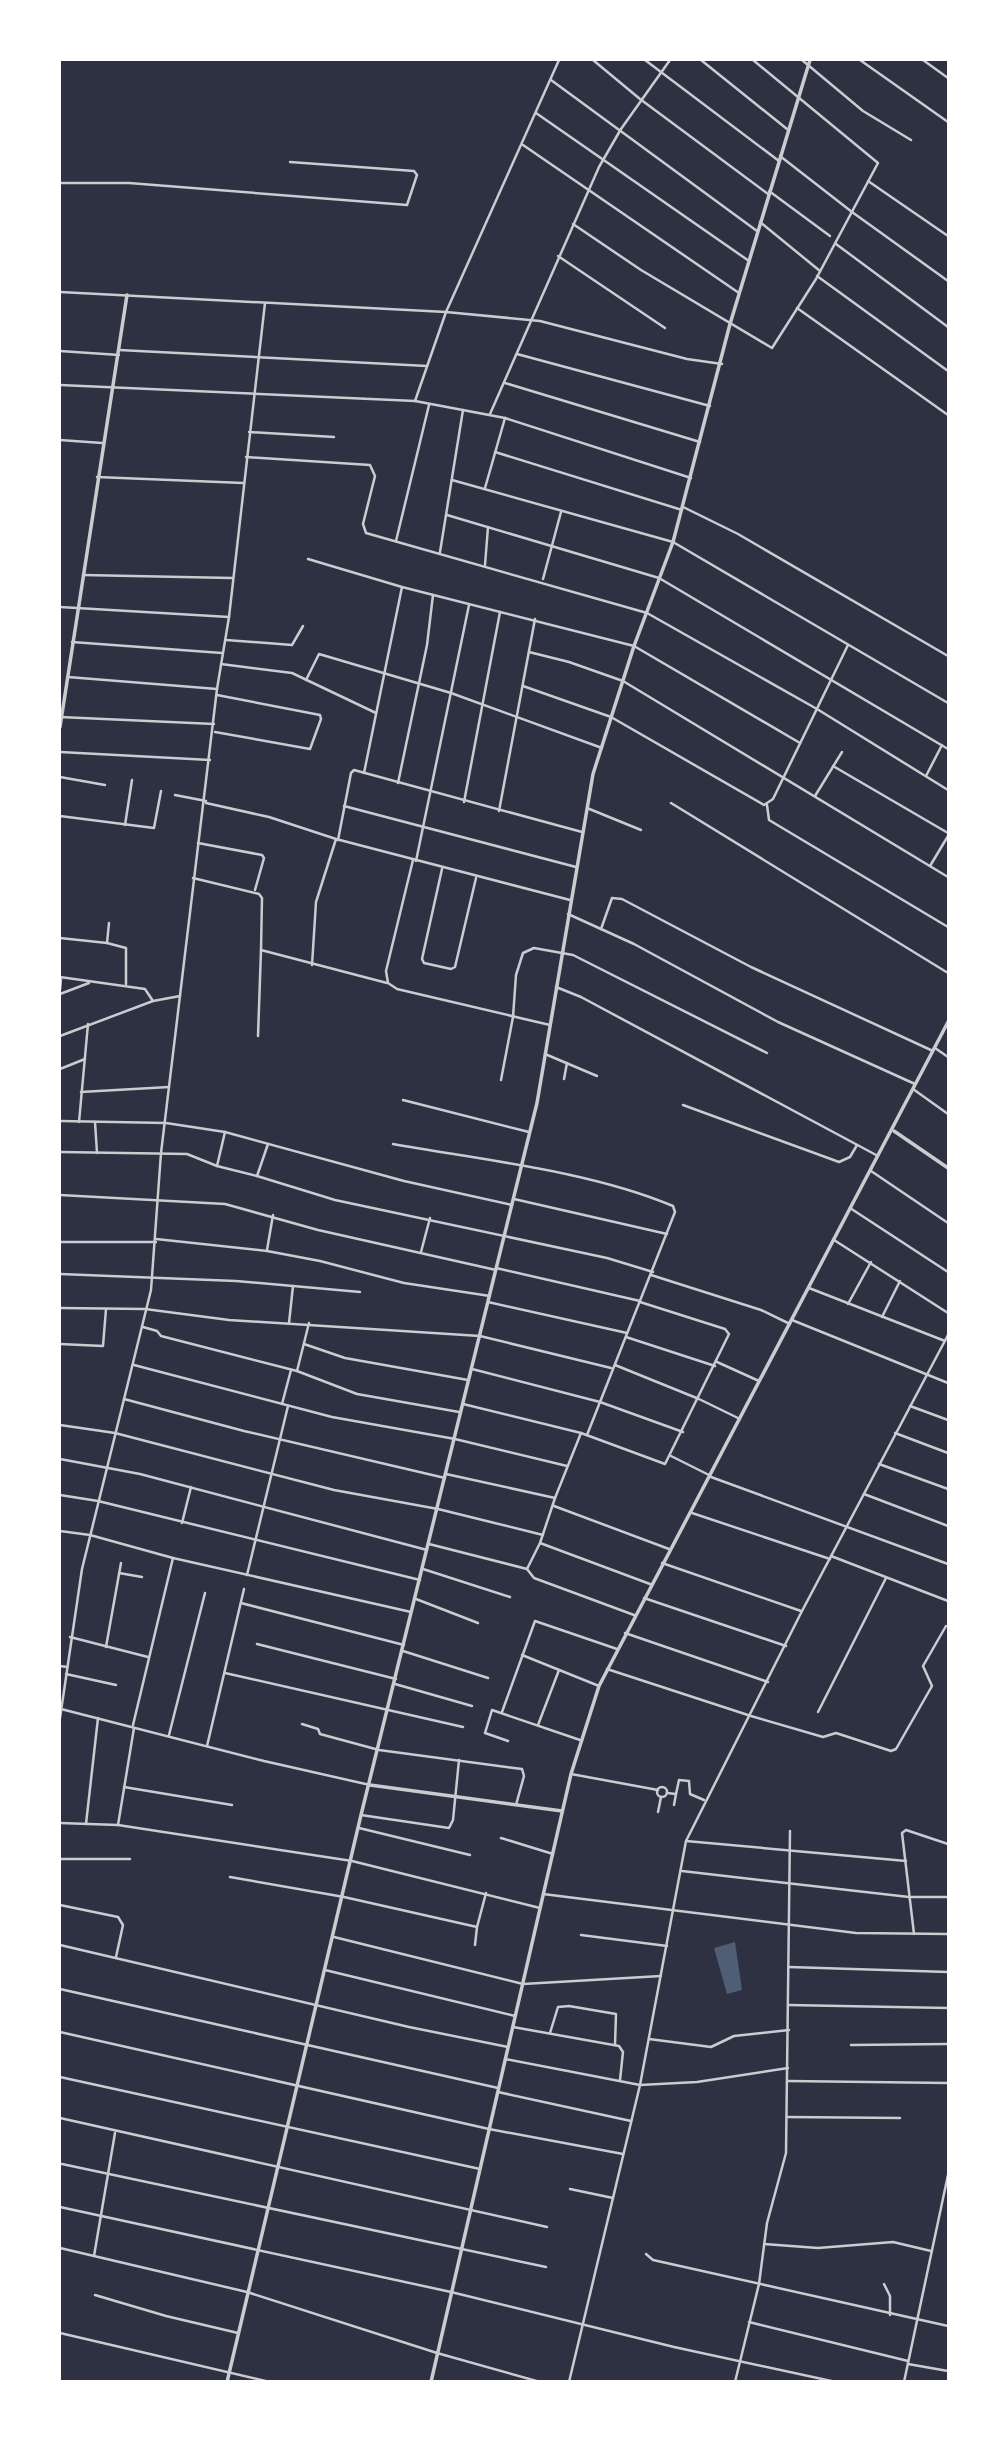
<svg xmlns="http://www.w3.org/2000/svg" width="1008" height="2441" viewBox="0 0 1008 2441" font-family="'PT Sans',sans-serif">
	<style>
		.water { fill: #4f5d75 }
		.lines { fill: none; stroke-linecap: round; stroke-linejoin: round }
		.minor { stroke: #caccd0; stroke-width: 2.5 }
		.tertiary { stroke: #caccd0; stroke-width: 3.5 }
	</style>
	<rect width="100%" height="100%" fill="#2d3142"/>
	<!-- water -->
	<polygon class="water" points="735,1942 742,1990 727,1994 714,1948"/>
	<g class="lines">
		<!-- minor -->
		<g class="minor">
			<polyline points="593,60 640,99 768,194"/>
			<polyline points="645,60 779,161"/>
			<polyline points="701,60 787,129"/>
			<polyline points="802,60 863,111 911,140"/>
			<polyline points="860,60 948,122"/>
			<polyline points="923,60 948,78"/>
			<polyline points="551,80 757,231"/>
			<polyline points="536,113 749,261"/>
			<polyline points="523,145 739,293"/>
			<polyline points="780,156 852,212 948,281"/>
			<polyline points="868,181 948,236"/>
			<polyline points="60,183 129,183 407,205 417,175 414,171 290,162"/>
			<polyline points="769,191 830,236"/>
			<polyline points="760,222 820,271"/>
			<polyline points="573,224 641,270 772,348 816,279 878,163 753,60"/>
			<polyline points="836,244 948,327"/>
			<polyline points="558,256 665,328"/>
			<polyline points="817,276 948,371"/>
			<polyline points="60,292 446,312 540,321 687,359 722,364"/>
			<polyline points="797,308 948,415"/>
			<polyline points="119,350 427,366"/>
			<polyline points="60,351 119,355"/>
			<polyline points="517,354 710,406"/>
			<polyline points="505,383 700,442"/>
			<polyline points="60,385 415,401 505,418 691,478"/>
			<polyline points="415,401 446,312 559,60"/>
			<polyline points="490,414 599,167 621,129 670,60"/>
			<polyline points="249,432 334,437"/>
			<polyline points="60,440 102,443"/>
			<polyline points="495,452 682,510"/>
			<polyline points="246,457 370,465 375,476 363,524 366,533 647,613 817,709 948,790"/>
			<polyline points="97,477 243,483"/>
			<polyline points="452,480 673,542 948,703"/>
			<polyline points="485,488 505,418"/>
			<polyline points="683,507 738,534 948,656"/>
			<polyline points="447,515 659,578 948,749"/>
			<polyline points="396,541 429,405"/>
			<polyline points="440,552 463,410"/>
			<polyline points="308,559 402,587 634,646 800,743"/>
			<polyline points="485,565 488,527"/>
			<polyline points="83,575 232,578"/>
			<polyline points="543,579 561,512"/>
			<polyline points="60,607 229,617"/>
			<polyline points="226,640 292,645 303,626"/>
			<polyline points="72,642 222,653"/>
			<polyline points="529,652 569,662 623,681 948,877"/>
			<polyline points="221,664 292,673 376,713"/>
			<polyline points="68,677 217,689 229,617 265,303"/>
			<polyline points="306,680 319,654 451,693 602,748"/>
			<polyline points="523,686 611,717 764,805 773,799 848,645"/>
			<polyline points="60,717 214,724"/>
			<polyline points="215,732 310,749 321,719 320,715 217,695"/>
			<polyline points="60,752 210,760"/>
			<polyline points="833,766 948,833"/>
			<polyline points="364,773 402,587"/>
			<polyline points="926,776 942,745"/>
			<polyline points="60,777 105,785"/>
			<polyline points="398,783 427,645 433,595"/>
			<polyline points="175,795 206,801"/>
			<polyline points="815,796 842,752"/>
			<polyline points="464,802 500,612"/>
			<polyline points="206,803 269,817 336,839 570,900"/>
			<polyline points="671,803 948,973"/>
			<polyline points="767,805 769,820 948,927"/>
			<polyline points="344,806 576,867"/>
			<polyline points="587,808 641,830"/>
			<polyline points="499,811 535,619"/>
			<polyline points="60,816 154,828 161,791"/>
			<polyline points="125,825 132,780"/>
			<polyline points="338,840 351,773 354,770 582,832"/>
			<polyline points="198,843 262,855 264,858 255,890"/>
			<polyline points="413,860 386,971 388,983 397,989 550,1025"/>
			<polyline points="416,861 469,605"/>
			<polyline points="930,866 948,836"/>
			<polyline points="442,869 422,959 424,963 451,969 455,967 476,878"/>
			<polyline points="193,878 259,894 262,898 261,950 387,983"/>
			<polyline points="568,914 634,944 778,1022 915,1084"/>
			<polyline points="601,929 612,898 622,899 751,967 933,1051"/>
			<polyline points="60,938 107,943 109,923"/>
			<polyline points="107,943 126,948 126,984"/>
			<polyline points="312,965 316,902 336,839"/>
			<polyline points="60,977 145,989 153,1001"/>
			<polyline points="556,987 581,997 878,1156"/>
			<polyline points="60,990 61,979"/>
			<polyline points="60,994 89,983"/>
			<polyline points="60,1036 153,1001 180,996"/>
			<polyline points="258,1036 261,950"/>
			<polyline points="935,1048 948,1057"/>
			<polyline points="545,1054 597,1076"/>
			<polyline points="60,1069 85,1059"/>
			<polyline points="564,1079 567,1063"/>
			<polyline points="501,1080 513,1017 516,975 523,953 534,948 573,955 767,1053"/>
			<polyline points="913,1089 948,1114"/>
			<polyline points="81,1092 169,1087"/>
			<polyline points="403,1100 529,1132"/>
			<polyline points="683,1105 839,1162 850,1157 857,1145"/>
			<polyline points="60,1121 166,1123 225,1132 404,1181 512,1205"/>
			<polyline points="79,1122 88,1024"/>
			<polyline points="95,1122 97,1153"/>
			<polyline points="225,1132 217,1166 257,1176"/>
			<polyline points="268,1144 257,1176 335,1200 607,1258 653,1272"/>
			<path d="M393,1144C483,1160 590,1171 673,1206L675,1212L587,1435"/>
			<polyline points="60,1152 187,1154 217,1166"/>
			<polyline points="871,1171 948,1223"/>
			<polyline points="60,1195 225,1204 318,1230 496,1270"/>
			<polyline points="514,1199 667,1234"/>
			<polyline points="850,1208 948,1272"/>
			<polyline points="156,1239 267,1251 320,1261 404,1283 490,1296"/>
			<polyline points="834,1240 948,1313"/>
			<polyline points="60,1242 156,1242"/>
			<polyline points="267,1250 273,1215"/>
			<polyline points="421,1252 430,1218"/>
			<polyline points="496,1268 640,1301"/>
			<polyline points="60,1274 236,1281 360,1292"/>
			<polyline points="651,1275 761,1310 790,1324"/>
			<polyline points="809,1288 945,1341"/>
			<polyline points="488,1302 627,1333"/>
			<polyline points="848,1304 871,1262"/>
			<polyline points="60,1308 145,1309 229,1320 480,1336 611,1368"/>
			<polyline points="882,1317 900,1281"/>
			<polyline points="792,1320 948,1383"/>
			<polyline points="289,1323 293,1286"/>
			<polyline points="143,1327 157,1331 161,1336 297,1371 357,1394 459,1412"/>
			<polyline points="626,1337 715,1366"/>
			<polyline points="60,1344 103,1346 106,1309"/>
			<polyline points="304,1344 345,1358 468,1380"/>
			<polyline points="717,1362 759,1381"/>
			<polyline points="134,1365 332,1417 455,1439 567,1466"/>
			<polyline points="615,1365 699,1399 740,1419"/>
			<polyline points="472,1369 600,1402 683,1432"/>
			<polyline points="297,1371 309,1323"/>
			<polyline points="124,1399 244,1431 445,1478"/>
			<polyline points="282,1404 291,1370"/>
			<polyline points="463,1404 581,1433 665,1464 729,1334 725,1329 640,1302"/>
			<polyline points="910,1406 948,1420"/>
			<polyline points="60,1425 115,1433 334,1490 438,1509 543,1535"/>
			<polyline points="895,1433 948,1453"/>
			<polyline points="671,1456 709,1475"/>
			<polyline points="60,1459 140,1474 427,1550"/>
			<polyline points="879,1464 948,1489"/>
			<polyline points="446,1474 555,1498 581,1433"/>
			<polyline points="711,1477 948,1564"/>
			<polyline points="864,1494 948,1526"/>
			<polyline points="60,1495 98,1501 420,1580"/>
			<polyline points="554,1506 669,1549"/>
			<polyline points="692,1513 830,1559"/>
			<polyline points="182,1523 191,1487"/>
			<polyline points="60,1531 90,1535 173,1558 411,1612"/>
			<polyline points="540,1543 650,1584"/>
			<polyline points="429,1544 527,1569 540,1543 555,1498"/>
			<polyline points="831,1556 948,1601"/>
			<polyline points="662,1563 801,1611"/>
			<polyline points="423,1569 510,1597"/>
			<polyline points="527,1569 534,1578 634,1615"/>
			<polyline points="119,1573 142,1577"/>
			<polyline points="247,1575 288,1406"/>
			<polyline points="644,1598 786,1646"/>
			<polyline points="416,1599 478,1623"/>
			<polyline points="241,1603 404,1645"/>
			<polyline points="625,1633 768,1682"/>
			<polyline points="70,1637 148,1657"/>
			<polyline points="257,1644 396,1679"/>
			<polyline points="106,1647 121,1563"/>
			<polyline points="403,1651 488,1678"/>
			<polyline points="522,1655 599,1686"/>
			<polyline points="60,1666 67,1667"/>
			<polyline points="607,1669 751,1716 823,1737 836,1733 891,1751 896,1749 932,1686 923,1666 946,1626"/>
			<polyline points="225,1673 463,1727"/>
			<polyline points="66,1674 116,1685"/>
			<polyline points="395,1684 472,1706"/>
			<polyline points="61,1709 264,1761 370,1785"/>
			<polyline points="502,1712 535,1621 617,1649"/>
			<polyline points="818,1712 886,1578"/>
			<polyline points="60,1718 82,1569 151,1290 161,1153 217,689"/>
			<polyline points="302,1724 318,1729 320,1734 379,1750 522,1769 524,1776 516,1805"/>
			<polyline points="133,1725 173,1558"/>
			<polyline points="538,1725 559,1670"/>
			<polyline points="169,1735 205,1593"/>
			<polyline points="508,1741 485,1733 492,1710 580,1740"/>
			<polyline points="207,1746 244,1589"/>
			<polyline points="571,1774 658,1790"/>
			<polyline points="124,1787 232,1805"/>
			<circle cx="662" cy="1792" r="5"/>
			<polyline points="667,1793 676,1794 679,1780 689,1781 690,1794 704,1800"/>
			<polyline points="674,1805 676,1794"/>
			<polyline points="658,1812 661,1797"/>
			<polyline points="361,1815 449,1828 453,1820 459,1760"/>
			<polyline points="60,1823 118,1825 352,1861 540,1908"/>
			<polyline points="86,1824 98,1718"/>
			<polyline points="118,1825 134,1728"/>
			<polyline points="359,1828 470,1855"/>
			<polyline points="501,1838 553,1854"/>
			<polyline points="686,1841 906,1861"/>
			<polyline points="60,1859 130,1859"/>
			<polyline points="682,1871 909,1897 948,1897"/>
			<polyline points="230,1877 344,1897 477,1927 486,1893"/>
			<polyline points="543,1894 856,1933 948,1934"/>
			<polyline points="60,1905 118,1917 123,1925 116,1957"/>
			<polyline points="914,1934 902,1833 906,1830 948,1844"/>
			<polyline points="581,1935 667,1946"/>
			<polyline points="334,1937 523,1984 661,1976"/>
			<polyline points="60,1945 409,2027 508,2047"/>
			<polyline points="475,1945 477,1927"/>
			<polyline points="789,1967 948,1972"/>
			<polyline points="325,1970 515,2016"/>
			<polyline points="60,1989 498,2088"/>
			<polyline points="788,2005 948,2008"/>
			<polyline points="513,2027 619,2046 623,2052 620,2080"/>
			<polyline points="60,2032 489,2129 623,2154"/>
			<polyline points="550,2033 558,2007 569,2006 616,2014 615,2045"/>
			<polyline points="649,2039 711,2047 734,2036 789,2030"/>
			<polyline points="851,2045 948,2044"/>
			<polyline points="505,2059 640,2085 697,2082 788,2068"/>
			<polyline points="60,2077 480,2169"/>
			<polyline points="788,2081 948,2083"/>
			<polyline points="498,2092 631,2121"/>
			<polyline points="787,2117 900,2118"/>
			<polyline points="60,2118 547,2227"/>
			<polyline points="62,2164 546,2267"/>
			<polyline points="570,2189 613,2198"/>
			<polyline points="60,2207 451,2292 674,2347 836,2382"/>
			<polyline points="764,2244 818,2248 893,2242 931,2251"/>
			<polyline points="60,2248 247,2292 437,2353 540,2382"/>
			<polyline points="646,2254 653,2260 948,2326"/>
			<polyline points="94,2256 115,2133"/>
			<polyline points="884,2284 890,2296 890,2315"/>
			<polyline points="95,2295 166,2316 238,2333"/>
			<polyline points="749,2322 908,2361"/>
			<polyline points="60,2333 270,2382"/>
			<polyline points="908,2364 948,2371"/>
			<polyline points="569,2382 640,2085 686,1841 802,1611 948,1335"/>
			<polyline points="735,2382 759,2284 767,2223 786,2153 790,1831"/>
			<polyline points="904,2382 948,2175"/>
		</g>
		<!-- tertiary -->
		<g class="tertiary">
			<polyline points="60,727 127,295"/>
			<polyline points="894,1131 948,1168"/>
			<polyline points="370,1785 562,1811"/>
			<polyline points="227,2382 361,1815 537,1103 593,774 634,646 673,542 730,324 810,60"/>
			<polyline points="431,2382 571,1774 599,1686 948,1022"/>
		</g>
	</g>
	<!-- border -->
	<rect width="1008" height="2441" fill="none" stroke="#ffffff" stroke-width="122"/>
</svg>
